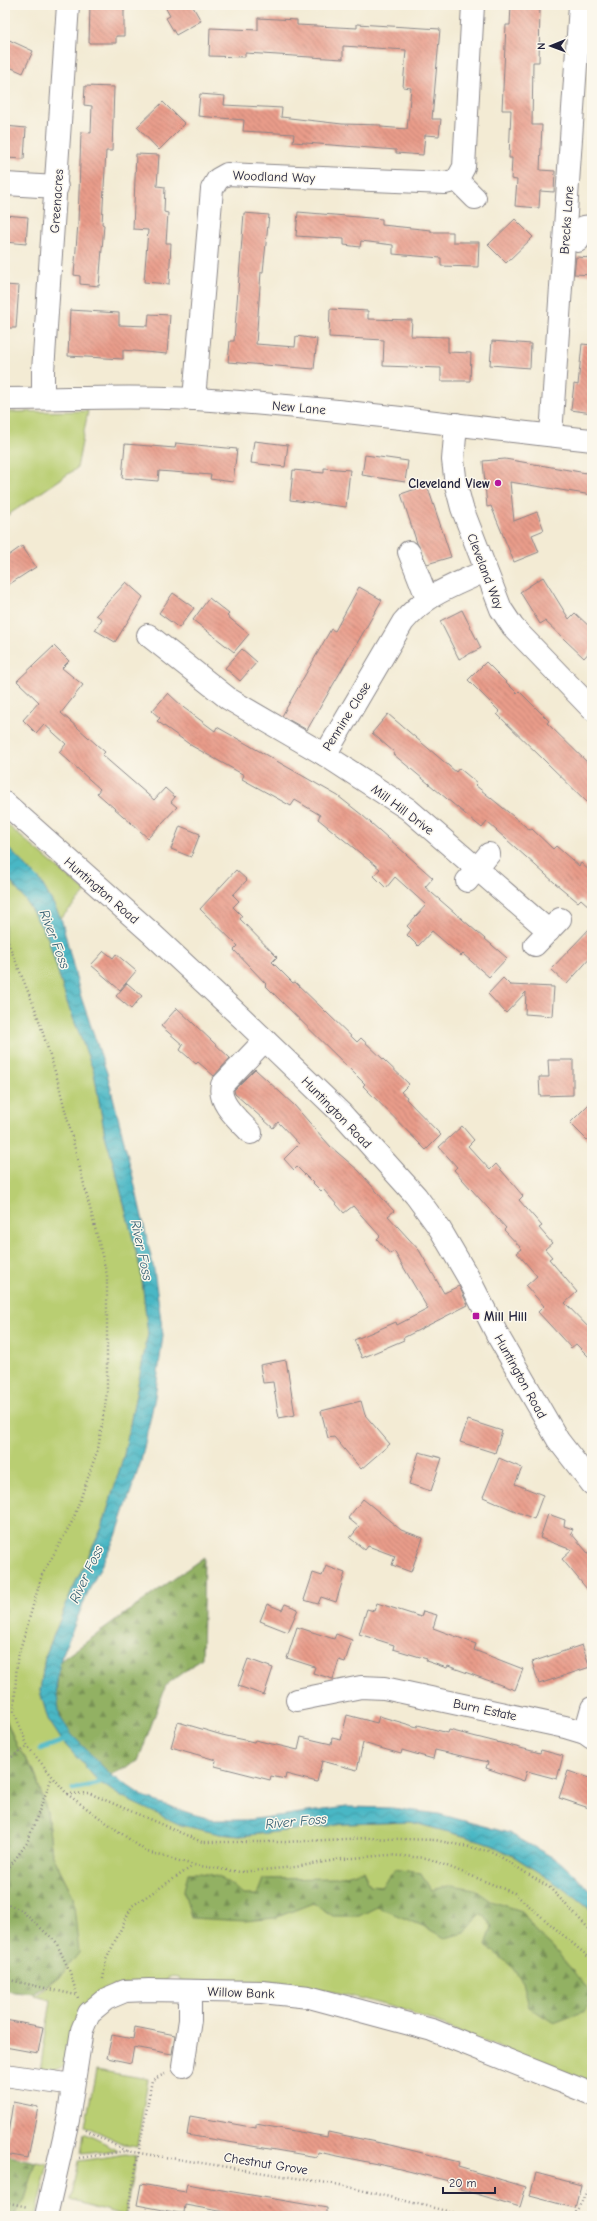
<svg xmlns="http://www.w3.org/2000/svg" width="597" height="2221" viewBox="0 0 597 2221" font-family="'Comic Neue',sans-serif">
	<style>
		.green { fill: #b9ce72; stroke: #6e7856 }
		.forest { fill: url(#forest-firs); stroke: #5a6a50 }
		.water { fill: url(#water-waves); stroke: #366c80 }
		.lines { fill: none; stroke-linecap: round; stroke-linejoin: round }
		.stream { stroke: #4ab7c5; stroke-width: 5 }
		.building { fill: url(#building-back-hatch) }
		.minor-casing { stroke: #8a8688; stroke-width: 24 }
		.path { stroke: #8a8688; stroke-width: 2.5; stroke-dasharray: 1 3; stroke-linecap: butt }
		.minor { stroke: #fff; stroke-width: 22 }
		.poi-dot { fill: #b5179e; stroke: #fbf7ec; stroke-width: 1.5 }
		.labels { text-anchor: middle; stroke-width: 3; stroke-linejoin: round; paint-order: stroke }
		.street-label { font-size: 13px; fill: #22223b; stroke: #fbf7ec }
		.poi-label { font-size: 13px; font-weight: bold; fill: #22223b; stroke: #fbf7ec; text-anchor: end }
		.water-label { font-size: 14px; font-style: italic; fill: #325e72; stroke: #fbf7ec }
	</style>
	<defs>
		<pattern id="forest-firs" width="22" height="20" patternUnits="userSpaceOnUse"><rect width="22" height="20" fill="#92b164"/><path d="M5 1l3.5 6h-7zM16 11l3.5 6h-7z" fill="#779054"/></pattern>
		<pattern id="water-waves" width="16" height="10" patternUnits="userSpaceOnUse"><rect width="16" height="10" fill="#4ab7c5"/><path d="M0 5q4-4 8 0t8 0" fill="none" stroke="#3d94a1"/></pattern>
		<pattern id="building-back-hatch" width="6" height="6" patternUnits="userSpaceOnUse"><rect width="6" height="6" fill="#e99c8a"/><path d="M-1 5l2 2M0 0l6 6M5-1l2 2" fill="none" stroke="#bc7f72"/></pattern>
	</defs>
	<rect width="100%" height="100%" fill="#fbf7ec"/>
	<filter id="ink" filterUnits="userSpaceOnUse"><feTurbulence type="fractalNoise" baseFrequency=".025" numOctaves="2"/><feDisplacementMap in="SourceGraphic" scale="8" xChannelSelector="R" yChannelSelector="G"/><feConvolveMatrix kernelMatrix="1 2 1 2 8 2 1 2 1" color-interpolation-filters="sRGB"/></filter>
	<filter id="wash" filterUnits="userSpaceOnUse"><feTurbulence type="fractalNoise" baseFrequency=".012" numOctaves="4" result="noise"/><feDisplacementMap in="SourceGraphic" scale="16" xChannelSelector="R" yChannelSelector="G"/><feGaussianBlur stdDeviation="0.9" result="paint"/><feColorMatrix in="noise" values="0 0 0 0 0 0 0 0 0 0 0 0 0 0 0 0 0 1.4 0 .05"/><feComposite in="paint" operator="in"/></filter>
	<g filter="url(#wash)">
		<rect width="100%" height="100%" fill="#f3ebd4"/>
		<!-- green -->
		<g class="green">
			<polygon points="88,411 77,468 5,517 5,412"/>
			<polygon points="5,823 86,892 61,918 40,880 5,845"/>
			<path d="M5,874L26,901L48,938L67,1002L94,1072L105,1135L117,1176L141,1271L148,1334L124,1455L102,1528L72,1590L45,1657L40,1691L48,1719L63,1742L99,1782L181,1825L220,1834L240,1836L345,1824L411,1822L486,1842L515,1857L566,1890L592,1911V2084L407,2011L339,1993L281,1984L227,1982L226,1979L214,1978L213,1982L180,1981V1978L169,1977L167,1981L113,1986L68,2062C59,2072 52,2071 40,2071L51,2000L34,1996L63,1973L73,1896L52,1854L47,1812L34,1771L17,1746L5,1717Z"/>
			<polygon points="96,2070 148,2079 137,2146 124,2144 85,2126"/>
			<polygon points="84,2133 119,2150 81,2154"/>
			<polygon points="126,2154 136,2156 125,2216 71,2200 79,2161"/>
			<polygon points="36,2162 48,2164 35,2216 14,2216 25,2199"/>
		</g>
		<!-- forest -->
		<g class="forest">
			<path d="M204,1557L202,1658L166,1685L138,1761L111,1775C96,1760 66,1736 60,1716C54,1699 57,1679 60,1661Z"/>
			<polygon points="5,1717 17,1746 34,1771 47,1812 52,1854 73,1896 79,1953 63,1973 33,1994 5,1991"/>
			<path d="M395,1869L421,1873L431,1890L452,1885L474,1889L491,1901L522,1911L536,1932L552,1946L592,1994L585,2011L554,2023L529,2007L523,1982L510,1965L486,1945L492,1927L481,1913L465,1933L445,1938L423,1926L377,1907L359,1916H333L313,1903L275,1918L245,1921L191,1918L184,1891L188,1873C214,1872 225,1878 243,1895H257L263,1879L335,1878L363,1870L370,1885L381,1886Z"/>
			<polygon points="5,2155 36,2162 25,2199 14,2216 5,2216"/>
		</g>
		<!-- water -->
		<polygon class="water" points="5,845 40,880 61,918 81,997 107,1073 132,1173 154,1270 163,1335 155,1397 141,1461 116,1536 87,1594 60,1661 56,1688 60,1717 72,1735 111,1775 146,1798 192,1814 215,1820 247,1820 347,1807 392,1808 439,1814 509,1833 559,1861 592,1892 592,1911 566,1890 515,1857 486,1842 411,1822 345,1824 240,1836 220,1834 181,1825 123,1798 99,1782 63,1742 48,1719 40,1691 45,1657 72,1590 102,1528 124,1455 148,1334 141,1271 117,1176 105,1135 94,1072 67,1002 48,938 26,901 5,874"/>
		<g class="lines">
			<!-- stream -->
			<g class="stream">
				<polyline points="41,1749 68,1739"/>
				<polyline points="73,1789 97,1784 104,1779"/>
			</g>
		</g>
		<g id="blocks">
			<!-- building -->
			<g class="building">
				<polygon points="90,5 124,5 124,36 116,36 116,43 89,43"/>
				<polygon points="164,5 192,5 201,21 176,35 166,18 170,16"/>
				<polygon points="511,5 540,5 539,62 533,62 532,125 542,125 540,170 555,171 554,192 540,191 539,208 515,206 517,180 511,179 512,158 509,158 511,110 502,110 506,25 510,25"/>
				<polygon points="258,18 297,20 297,25 357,28 357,24 440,29 432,119 441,119 439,136 425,135 423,155 396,153 396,150 293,142 294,134 243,131 244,120 198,116 200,94 225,96 224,105 282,108 281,117 342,124 381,125 381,127 407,129 411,88 403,87 406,50 343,46 343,59 245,53 245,57 209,56 210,28 258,30"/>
				<polygon points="5,38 33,51 23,73 5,65"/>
				<polygon points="85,86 114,87 112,151 106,151 102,224 104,225 99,286 80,284 80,276 74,275 78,223 81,132 91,133 92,106 84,105"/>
				<polygon points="163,102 185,124 159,150 137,127"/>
				<polygon points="5,126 26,128 24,159 5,158"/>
				<polygon points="136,154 159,155 157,186 165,187 164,212 168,213 166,243 171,243 169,284 144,282 148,230 133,229"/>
				<polygon points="298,212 382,219 382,225 431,230 431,232 453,232 453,242 479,242 478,267 441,266 441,258 393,254 393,245 361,241 360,247 344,245 344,239 296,236"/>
				<polygon points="244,213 269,215 263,272 261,272 256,344 295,347 296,336 317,339 314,369 228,362 230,341 234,341"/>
				<polygon points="5,215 28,217 26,244 5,242"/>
				<polygon points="515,219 533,237 506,263 488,245"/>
				<polygon points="576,257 592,258 592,275 574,274"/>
				<polygon points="5,285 19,286 16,328 5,328"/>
				<polygon points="330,309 368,311 368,319 412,320 411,336 448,337 448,352 471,353 470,381 441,381 441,368 383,366 384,340 329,337"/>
				<polygon points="70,310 119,313 119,325 148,326 149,314 170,315 167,354 123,350 123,359 68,356"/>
				<polygon points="492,341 531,344 530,368 490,365"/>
				<polygon points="582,344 592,345 592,413 571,410 574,384 578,385"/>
				<polygon points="254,441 288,445 285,467 251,463"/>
				<polygon points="176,443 237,449 233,482 210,479 211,475 159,471 158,481 122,478 125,444 175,448"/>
				<polygon points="365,455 408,461 405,482 362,475"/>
				<polygon points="505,459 592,474 592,495 510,482 514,521 537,512 544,530 532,535 539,552 514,562 491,506 487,507 483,461"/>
				<polygon points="324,468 350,470 346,507 290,500 293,470 324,473"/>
				<polygon points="427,485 451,557 427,564 417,543 401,494"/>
				<polygon points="22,546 36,567 5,587 5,558"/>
				<polygon points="543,577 569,619 575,613 592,629 592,649 584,658 545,621 540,624 520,592"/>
				<polygon points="126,582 143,597 115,642 95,630 102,619 96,615"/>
				<polygon points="359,587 382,600 307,730 282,716 331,629 335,631"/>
				<polygon points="173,593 194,608 179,628 159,613"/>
				<polygon points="209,598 229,614 227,616 249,634 234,652 193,620"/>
				<polygon points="462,610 481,648 459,659 440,621"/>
				<polygon points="54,646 69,661 62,668 83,685 61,713 105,752 102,755 154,800 165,788 175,797 171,802 177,807 148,838 97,793 100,789 59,752 66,744 44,724 36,733 23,720 39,702 17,681"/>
				<polygon points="242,649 257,662 240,681 225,668"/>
				<polygon points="486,662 517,693 519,691 549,721 547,723 592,767 592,807 497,714 500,712 468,680"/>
				<polygon points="168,693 184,708 215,731 217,727 338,796 362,815 433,878 425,887 507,958 489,977 463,954 461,956 432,931 418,946 407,935 411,930 407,926 426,905 395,877 386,888 374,876 380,869 318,819 320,815 295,800 291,806 242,779 244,775 192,746 157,721 160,718 152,711"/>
				<polygon points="388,714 456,772 459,768 477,783 475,785 530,830 532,829 553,849 556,846 579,866 581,863 592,873 592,909 581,899 578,902 555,883 487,822 482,828 393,754 394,752 372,733"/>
				<polygon points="180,826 200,834 191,857 171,849"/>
				<polygon points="236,870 247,880 233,895 239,901 233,907 242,916 240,919 277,957 272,962 293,983 295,982 357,1042 361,1038 409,1084 401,1092 407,1097 406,1099 441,1135 426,1150 363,1086 365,1084 265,985 266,984 234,950 238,946 200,909"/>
				<polygon points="592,926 592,956 567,984 551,969"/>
				<polygon points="104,951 113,958 116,954 136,971 120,990 91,965"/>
				<polygon points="503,978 510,985 554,987 552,1016 525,1014 526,992 506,1013 488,994"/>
				<polygon points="127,983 142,996 131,1009 116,996"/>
				<polygon points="177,1008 230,1058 214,1076 198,1062 196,1064 180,1050 183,1045 161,1026"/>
				<polygon points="548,1060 573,1060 573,1095 540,1096 539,1077 549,1077"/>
				<polygon points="255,1069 294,1105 331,1147 359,1171 383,1199 394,1211 388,1216 419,1250 444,1293 459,1286 468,1305 403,1338 404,1340 362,1358 354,1340 396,1322 397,1325 428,1309 394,1251 390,1254 377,1239 380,1236 353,1206 344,1213 323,1189 321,1191 297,1167 294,1170 284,1159 299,1144 278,1122 273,1128 235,1094 234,1090"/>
				<polygon points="592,1101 592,1145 570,1123"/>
				<polygon points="462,1126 474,1140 468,1146 490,1170 496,1164 523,1196 519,1200 542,1226 539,1228 552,1243 545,1249 552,1257 549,1259 577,1292 565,1303 592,1331 592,1360 576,1344 571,1348 538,1312 544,1306 526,1286 537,1276 517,1253 522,1249 504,1230 506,1228 454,1170 457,1167 439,1147"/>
				<polygon points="286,1360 295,1415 279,1418 273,1382 263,1383 260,1365"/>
				<polygon points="361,1401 365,1415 390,1444 361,1469 334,1437 328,1438 321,1411"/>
				<polygon points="468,1420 502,1431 495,1453 460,1442"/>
				<polygon points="419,1452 442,1458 431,1491 409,1484"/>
				<polygon points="499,1458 522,1468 515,1484 543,1495 534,1519 483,1497"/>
				<polygon points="363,1499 401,1530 423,1538 411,1572 392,1565 395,1556 368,1546 365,1550 350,1538 359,1527 348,1518"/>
				<polygon points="548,1514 565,1520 564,1526 573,1529 571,1533 592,1558 592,1595 562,1559 572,1550 540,1538"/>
				<polygon points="326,1566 345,1573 336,1602 321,1597 318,1604 304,1600 313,1573 322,1576"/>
				<polygon points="377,1603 421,1617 423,1611 437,1615 433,1628 476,1644 474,1650 523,1669 515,1690 448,1666 447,1668 426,1661 427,1659 393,1649 394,1645 359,1634 367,1609 374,1611"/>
				<polygon points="267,1604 282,1610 285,1604 298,1609 288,1632 260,1621"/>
				<polygon points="297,1627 334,1639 336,1634 352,1640 345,1662 339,1660 333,1679 313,1673 315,1667 287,1658"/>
				<polygon points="582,1645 590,1667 539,1684 532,1662"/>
				<polygon points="248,1659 273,1668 264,1695 238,1686"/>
				<polygon points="347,1715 377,1723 379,1716 417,1727 418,1725 448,1733 449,1730 540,1753 541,1750 563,1756 557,1779 527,1771 524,1781 486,1768 488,1762 435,1750 433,1759 402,1750 401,1754 363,1743 357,1770 322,1761 317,1782 286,1774 285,1779 271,1776 270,1780 215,1766 216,1760 171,1747 178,1722 222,1735 254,1742 255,1740 298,1750 301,1737 331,1744 332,1738 341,1740"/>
				<polygon points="568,1771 592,1779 592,1809 559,1798"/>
				<polygon points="5,2020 43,2027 38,2053 5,2047"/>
				<polygon points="135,2027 175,2035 172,2054 134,2047 131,2063 107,2058 112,2035 133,2039"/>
				<polygon points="13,2102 38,2107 28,2158 5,2154"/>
				<polygon points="190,2116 256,2128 256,2124 327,2137 328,2132 390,2145 459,2162 458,2167 526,2187 520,2207 460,2189 461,2184 392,2167 318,2152 317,2157 187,2135"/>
				<polygon points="536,2173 581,2185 575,2208 530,2196"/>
				<polygon points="141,2184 185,2192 187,2184 327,2208 327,2216 248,2216 185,2205 184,2213 179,2213 137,2205"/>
			</g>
		</g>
	</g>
	<g filter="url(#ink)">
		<use href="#blocks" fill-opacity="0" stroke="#8a8688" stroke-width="1"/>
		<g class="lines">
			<!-- minor casing -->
			<g class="minor-casing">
				<g id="minor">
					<polyline points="457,180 475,198"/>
					<polyline points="5,184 57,187"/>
					<polyline points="578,241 579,232 584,227 592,226"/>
					<polyline points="43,398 43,371 68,5"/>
					<path d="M5,399C68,399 132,395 195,399C328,407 460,426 592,440"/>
					<polyline points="194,399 212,189 218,179 227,174 445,183 457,180 464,167 473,5"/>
					<polyline points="456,424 453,460 456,485 462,508 501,609 513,627 592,709"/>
					<polyline points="551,435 580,5"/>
					<polyline points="409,552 427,598"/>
					<polyline points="148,635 229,699 325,755 408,809 549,931"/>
					<path d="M325,755L403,622C426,594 453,586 485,571"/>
					<polyline points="5,803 150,932 241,1017 342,1114 416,1196 440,1229 468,1277 498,1336 558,1440 592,1484"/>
					<polyline points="467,881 489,854"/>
					<polyline points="535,945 560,919"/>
					<path d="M251,1133C240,1121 217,1103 222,1085L265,1040"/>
					<polyline points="297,1700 361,1687 384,1688 565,1727 585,1733 592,1738"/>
					<polyline points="585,1733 592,1708"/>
					<polyline points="183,2066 190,2020 190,1991"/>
					<polyline points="5,2075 73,2085"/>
					<polyline points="46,2216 68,2120 82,2030 89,2013 106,1999 125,1991 149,1990 262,1992 309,1997 432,2030 592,2094"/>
				</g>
			</g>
			<!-- path -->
			<g class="path">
				<polyline points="5,935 36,1011 57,1078 107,1275 107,1393 98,1449 73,1520 42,1575 17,1660 14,1711 28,1747 67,1794 147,1852 194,1865 240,1872 295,1867 342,1859 388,1855 427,1858 514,1893 592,1960"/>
				<polyline points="5,1761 28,1747"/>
				<polyline points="67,1794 89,1793 202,1842 284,1842 367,1838 435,1840 493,1852 550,1888 592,1932"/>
				<polyline points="5,1873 27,1843 52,1777"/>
				<polyline points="5,1903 21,1910 56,1942 70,1972 78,1998"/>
				<polyline points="5,1979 76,1995"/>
				<polyline points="103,1979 106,1960 132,1906 193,1866"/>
				<polyline points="86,2130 126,2151"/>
				<polyline points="79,2158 126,2151 139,2153 340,2185 467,2216"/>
				<polyline points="5,2202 28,2207"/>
				<polyline points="127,2216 152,2080 165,2074"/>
				<polyline points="574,2216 592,2182"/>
			</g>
			<!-- minor -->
			<use href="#minor" class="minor"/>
		</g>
	</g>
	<!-- markers -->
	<g class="poi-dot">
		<circle cx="498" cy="483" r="4"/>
		<rect x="472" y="1312" width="8" height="8" rx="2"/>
	</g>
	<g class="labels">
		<!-- street labels -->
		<g class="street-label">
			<text transform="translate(274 176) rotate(2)" y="5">Woodland Way</text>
			<text transform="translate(56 201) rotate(-86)" y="5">Greenacres</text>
			<text transform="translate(566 220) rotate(-86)" y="5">Brecks Lane</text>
			<text transform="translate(299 407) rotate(5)" y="5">New Lane</text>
			<text transform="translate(486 571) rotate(69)" y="5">Cleveland Way</text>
			<text transform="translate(346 716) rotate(-58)" y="5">Pennine Close</text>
			<text transform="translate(403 809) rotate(37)" y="5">Mill Hill Drive</text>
			<text transform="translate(102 890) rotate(41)" y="5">Huntington Road</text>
			<text transform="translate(337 1112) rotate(46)" y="5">Huntington Road</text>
			<text transform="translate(521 1376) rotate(61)" y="5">Huntington Road</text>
			<text transform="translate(485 1709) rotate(12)" y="5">Burn Estate</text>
			<text transform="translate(241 1992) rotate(2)" y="5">Willow Bank</text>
			<text transform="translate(266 2163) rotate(9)" y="5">Chestnut Grove</text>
		</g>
		<!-- poi labels -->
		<g class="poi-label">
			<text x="490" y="488">Cleveland View</text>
			<text x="484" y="1321" text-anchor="start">Mill Hill</text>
		</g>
		<!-- water labels -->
		<g class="water-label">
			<text transform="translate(55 939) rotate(69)" y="5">River Foss</text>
			<text transform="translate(142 1250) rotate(78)" y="5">River Foss</text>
			<text transform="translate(86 1574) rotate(-65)" y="5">River Foss</text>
			<text transform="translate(296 1821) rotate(-5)" y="5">River Foss</text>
		</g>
	</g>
	<!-- margin -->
	<rect width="597" height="2221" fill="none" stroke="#fbf7ec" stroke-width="20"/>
	<!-- north arrow -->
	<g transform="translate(551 46) rotate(269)" stroke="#fbf7ec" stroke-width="3" paint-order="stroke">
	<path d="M0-3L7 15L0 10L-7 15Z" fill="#22223b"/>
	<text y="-6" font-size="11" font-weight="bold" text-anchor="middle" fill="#22223b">N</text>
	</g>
	<!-- scale -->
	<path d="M443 2187v6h52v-6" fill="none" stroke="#22223b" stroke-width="2"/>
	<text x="449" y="2187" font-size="12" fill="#22223b" stroke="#fbf7ec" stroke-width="3" paint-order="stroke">20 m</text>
</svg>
